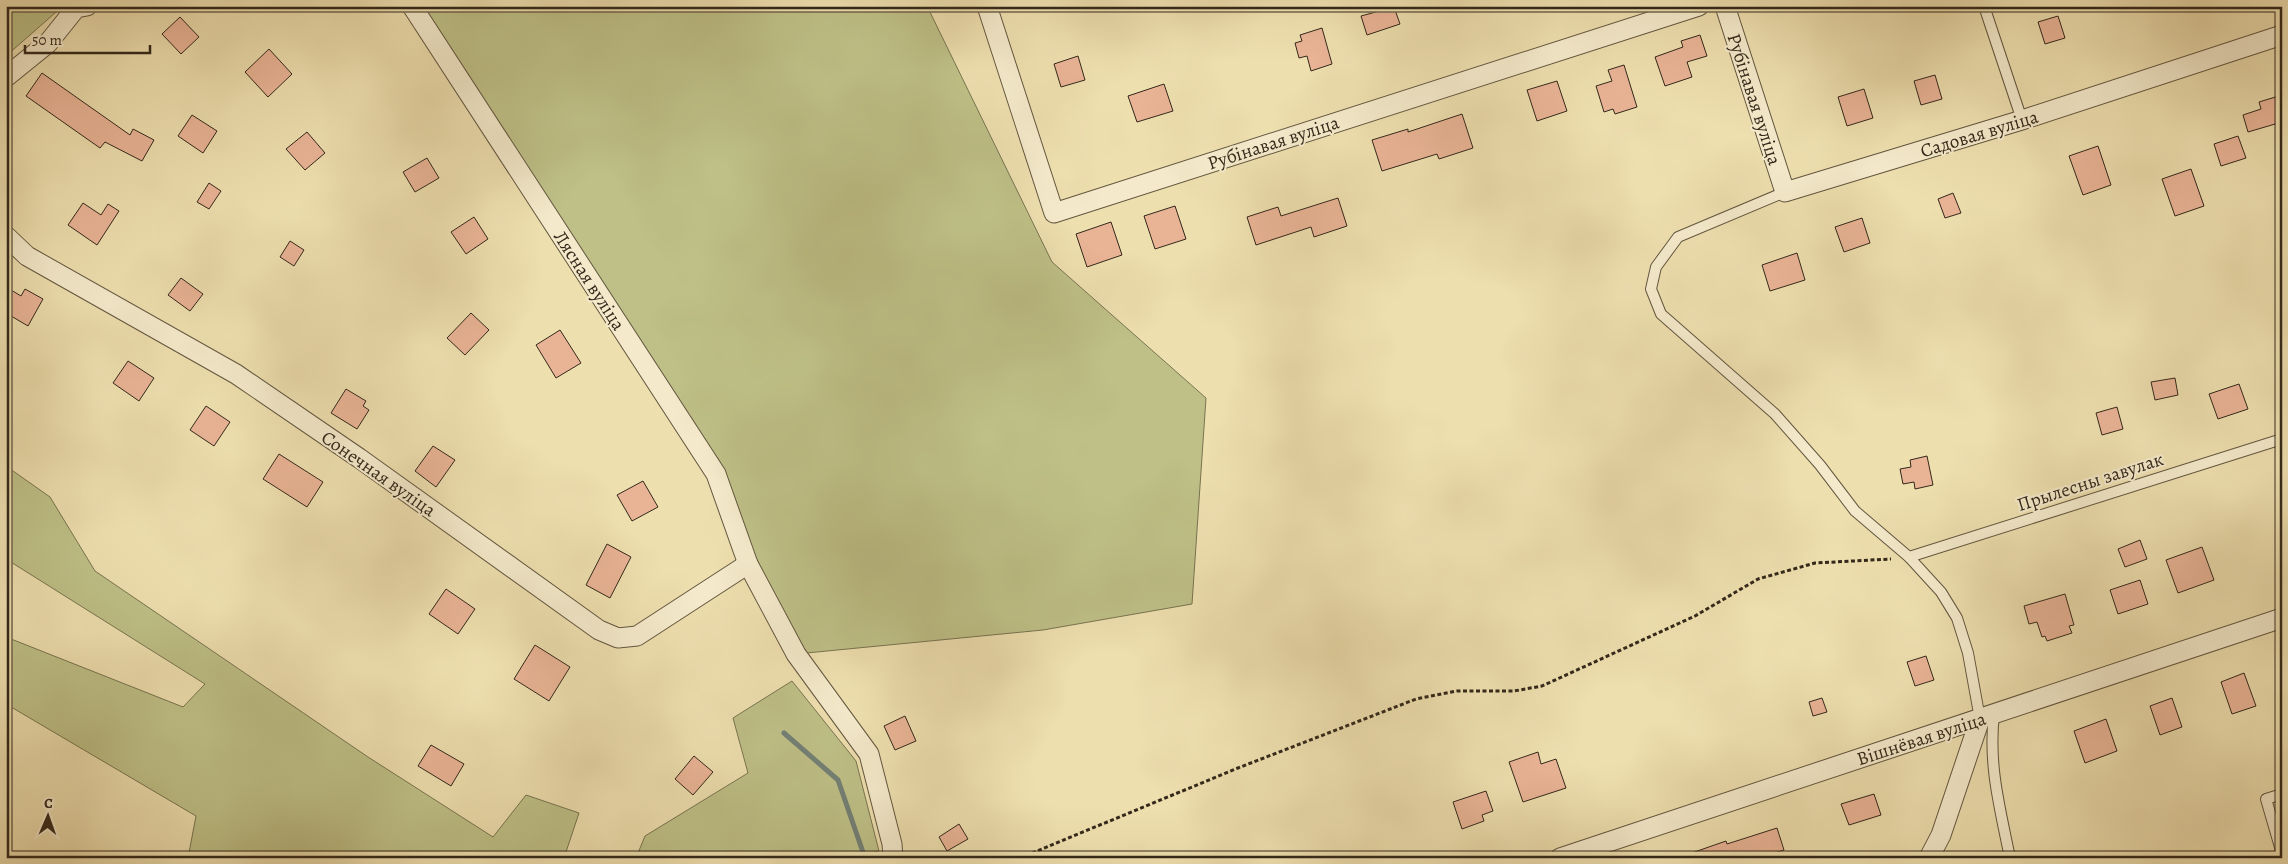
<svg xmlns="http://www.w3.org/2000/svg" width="2288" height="864" viewBox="0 0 2288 864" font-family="Alegreya,serif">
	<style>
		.green { fill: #bec087; stroke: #787450 }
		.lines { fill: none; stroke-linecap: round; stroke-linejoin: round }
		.stream { stroke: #728076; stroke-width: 5 }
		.building { fill: #e9b496; stroke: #33281a }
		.lane-casing { stroke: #62563f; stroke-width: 12 }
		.street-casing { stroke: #62563f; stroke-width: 21 }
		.path { stroke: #33281a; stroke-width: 3; stroke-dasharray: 4 2.5; stroke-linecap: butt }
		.lane { stroke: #f4eacb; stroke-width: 10 }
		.street { stroke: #f4eacb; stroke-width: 19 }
		.labels { text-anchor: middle; stroke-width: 4; stroke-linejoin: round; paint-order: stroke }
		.street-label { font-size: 19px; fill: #33281a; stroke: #f4eacb }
	</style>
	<rect width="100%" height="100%" fill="#eedfaf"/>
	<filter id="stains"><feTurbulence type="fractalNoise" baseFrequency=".004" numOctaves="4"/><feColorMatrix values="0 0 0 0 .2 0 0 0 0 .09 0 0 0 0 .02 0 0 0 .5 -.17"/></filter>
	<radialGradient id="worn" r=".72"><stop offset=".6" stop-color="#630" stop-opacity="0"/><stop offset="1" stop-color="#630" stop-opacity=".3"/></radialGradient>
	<!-- green -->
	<g class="green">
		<polygon points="6,6 63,6 6,56"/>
		<polygon points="412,6 927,6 1052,262 1206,398 1192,604 1043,630 796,654 716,474"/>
		<polygon points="6,466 50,497 95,571 368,757 493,837 526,795 579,813 564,858 188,858 196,816 6,704 6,637 183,707 205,684 6,559"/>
		<polygon points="792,681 856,761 879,851 838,858 636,858 645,836 748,773 733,718"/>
	</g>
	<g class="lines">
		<!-- stream -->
		<polyline class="stream" points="784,733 838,780 865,858"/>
	</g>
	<!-- building -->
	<g class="building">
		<polygon points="1394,7 1400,24 1367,35 1361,16"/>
		<polygon points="2058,16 2065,38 2045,44 2038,22"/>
		<polygon points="180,17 199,37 181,54 162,34"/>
		<polygon points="1322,28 1332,64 1311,71 1307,56 1299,58 1295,43 1302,41 1300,35"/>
		<polygon points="1700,35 1707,56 1687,62 1692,77 1665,86 1655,57 1683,47 1681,41"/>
		<polygon points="269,49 292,74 268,97 245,72"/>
		<polygon points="1078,56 1085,80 1061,87 1054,64"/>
		<polygon points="1624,65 1637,107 1615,114 1613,109 1604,112 1596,86 1612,81 1608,70"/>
		<polygon points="42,73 130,135 133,129 154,140 142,161 105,142 100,148 26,96"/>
		<polygon points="1935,75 1942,99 1921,105 1914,81"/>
		<polygon points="1557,81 1567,111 1537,121 1527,90"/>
		<polygon points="1164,84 1173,111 1137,122 1128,96"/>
		<polygon points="1864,89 1873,118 1847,126 1838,97"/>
		<polygon points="2282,95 2282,122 2248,132 2243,115 2261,109 2259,102"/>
		<polygon points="1462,114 1473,148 1439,159 1437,154 1382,171 1372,140 1408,129 1408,132"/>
		<polygon points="192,115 217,131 203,153 178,136"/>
		<polygon points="307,132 325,153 305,170 286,149"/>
		<polygon points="2238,136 2246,158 2221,166 2214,144"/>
		<polygon points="2098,146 2111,185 2083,195 2069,156"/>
		<polygon points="427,158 439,178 415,192 403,172"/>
		<polygon points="2191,169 2204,206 2175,216 2162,179"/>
		<polygon points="209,183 221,191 209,209 197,202"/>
		<polygon points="1953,193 1961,213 1945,218 1938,199"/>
		<polygon points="1338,198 1347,226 1314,237 1311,227 1256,245 1247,217 1278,207 1281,216"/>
		<polygon points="83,203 101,215 108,204 119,211 97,245 68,225"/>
		<polygon points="1175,206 1186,239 1155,249 1144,216"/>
		<polygon points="474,217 488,239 466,254 451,232"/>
		<polygon points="1862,218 1870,243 1844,252 1835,227"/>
		<polygon points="1111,222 1122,255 1087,267 1076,234"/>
		<polygon points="290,241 304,250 294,266 280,257"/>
		<polygon points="1797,253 1805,280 1770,291 1762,265"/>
		<polygon points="181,278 203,294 190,311 168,295"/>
		<polygon points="6,287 21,296 25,289 43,299 28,326 6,313"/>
		<polygon points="471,313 489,330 465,355 447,338"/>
		<polygon points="560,330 581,363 556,378 536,345"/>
		<polygon points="128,361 154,378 139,401 113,383"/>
		<polygon points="2175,378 2178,395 2155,400 2151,382"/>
		<polygon points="2239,384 2248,409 2218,419 2209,394"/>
		<polygon points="346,389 366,401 363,406 369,410 357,429 331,413"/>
		<polygon points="206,406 230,422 214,446 190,430"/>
		<polygon points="2117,407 2123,429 2102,435 2096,413"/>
		<polygon points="433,446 455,460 436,487 415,471"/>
		<polygon points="279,454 323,482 307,507 263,479"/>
		<polygon points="1927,456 1933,485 1915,489 1914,482 1903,484 1900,469 1911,467 1910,460"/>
		<polygon points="643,481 658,507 632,521 617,495"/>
		<polygon points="2140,540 2147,559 2125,567 2118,549"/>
		<polygon points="607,544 631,557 610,598 586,585"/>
		<polygon points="2202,547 2214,580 2178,593 2166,560"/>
		<polygon points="2140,580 2148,604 2118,614 2110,590"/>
		<polygon points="446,589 475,609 458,634 429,614"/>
		<polygon points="2065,594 2074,625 2069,626 2072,633 2047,641 2045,636 2042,637 2037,622 2029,624 2024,606"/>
		<polygon points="535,645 570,667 549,701 514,679"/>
		<polygon points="1926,656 1934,680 1915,686 1907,662"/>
		<polygon points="2244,673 2256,706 2232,714 2221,682"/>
		<polygon points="1822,698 1827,712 1813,716 1809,702"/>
		<polygon points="2172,698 2182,727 2160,735 2150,706"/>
		<polygon points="905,716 916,741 895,750 884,726"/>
		<polygon points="2106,719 2117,751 2085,763 2074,731"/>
		<polygon points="431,745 464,764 451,786 418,766"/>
		<polygon points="1538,752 1541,764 1556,759 1566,788 1523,802 1509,762"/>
		<polygon points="694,756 713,772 693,795 675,779"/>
		<polygon points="1486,791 1493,811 1482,815 1484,821 1462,829 1453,802"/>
		<polygon points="1874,794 1881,815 1849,825 1841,804"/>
		<polygon points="959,824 968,839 947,851 939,837"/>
		<polygon points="1777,828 1784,850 1759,858 1683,858 1683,856 1726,841 1727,844"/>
	</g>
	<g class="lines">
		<!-- lane casing -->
		<g class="lane-casing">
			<g id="lane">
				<polyline points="1984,6 2022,120"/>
				<polyline points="1785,192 1678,237 1656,267 1651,289 1661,314 1775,414 1820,465 1855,511 1909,557 1941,592 1957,618 1968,653 1980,719"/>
				<polyline points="1909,557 2282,439"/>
				<path d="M1994,714C1988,765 2000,808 2010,858"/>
				<polyline points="2282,794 2266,799 2282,854"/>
			</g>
		</g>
		<!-- street casing -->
		<g class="street-casing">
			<g id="street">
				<polyline points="412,6 716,474 748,564 796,654 869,754 892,844 893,858"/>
				<polyline points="987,6 1054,213 1699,6"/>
				<polyline points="1725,6 1785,192 2022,120 2282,35"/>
				<polyline points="6,77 48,43 76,8 87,6"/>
				<polyline points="6,236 27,256 236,374 359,458 599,630 618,638 637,636 748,564"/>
				<polyline points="1560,858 2282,618"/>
				<polyline points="1929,858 1941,835 1980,719"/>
			</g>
		</g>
		<!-- path -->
		<polyline class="path" points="1020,858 1238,768 1416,699 1457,691 1514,691 1542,686 1695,616 1758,579 1815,563 1891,559"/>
		<!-- lane -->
		<use href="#lane" class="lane"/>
		<!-- street -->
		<use href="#street" class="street"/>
	</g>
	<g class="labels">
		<!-- street labels -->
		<g class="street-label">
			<text transform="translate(1755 99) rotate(72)" y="7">Рубінавая вуліца</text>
			<text transform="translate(1979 133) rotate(-17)" y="7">Садовая вуліца</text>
			<text transform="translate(1273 142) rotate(-18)" y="7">Рубінавая вуліца</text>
			<text transform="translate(590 280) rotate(57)" y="7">Лясная вуліца</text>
			<text transform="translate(379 473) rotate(35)" y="7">Сонечная вуліца</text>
			<text transform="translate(2090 481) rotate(-18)" y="7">Прылесны завулак</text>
			<text transform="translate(1921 738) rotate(-18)" y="7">Вішнёвая вуліца</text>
		</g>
	</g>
	<!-- margin -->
	<rect width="2288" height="864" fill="none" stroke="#eedfaf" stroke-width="25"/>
	<rect x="8" y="8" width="2273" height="849" fill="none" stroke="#33281a" stroke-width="2.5"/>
	<rect x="12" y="12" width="2263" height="839" fill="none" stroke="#33281a"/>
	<!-- north arrow -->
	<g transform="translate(48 816) rotate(2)" stroke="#f4eacb" stroke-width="4" paint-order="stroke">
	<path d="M0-4L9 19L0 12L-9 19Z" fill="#33281a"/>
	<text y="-8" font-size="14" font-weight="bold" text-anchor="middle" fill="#33281a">С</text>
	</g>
	<!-- scale -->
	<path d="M25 45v8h125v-8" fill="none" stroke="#33281a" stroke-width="2.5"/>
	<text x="32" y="45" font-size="15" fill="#33281a" stroke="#f4eacb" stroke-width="4" paint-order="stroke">50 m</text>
	<rect width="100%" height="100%" filter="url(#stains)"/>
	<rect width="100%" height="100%" fill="url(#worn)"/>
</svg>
